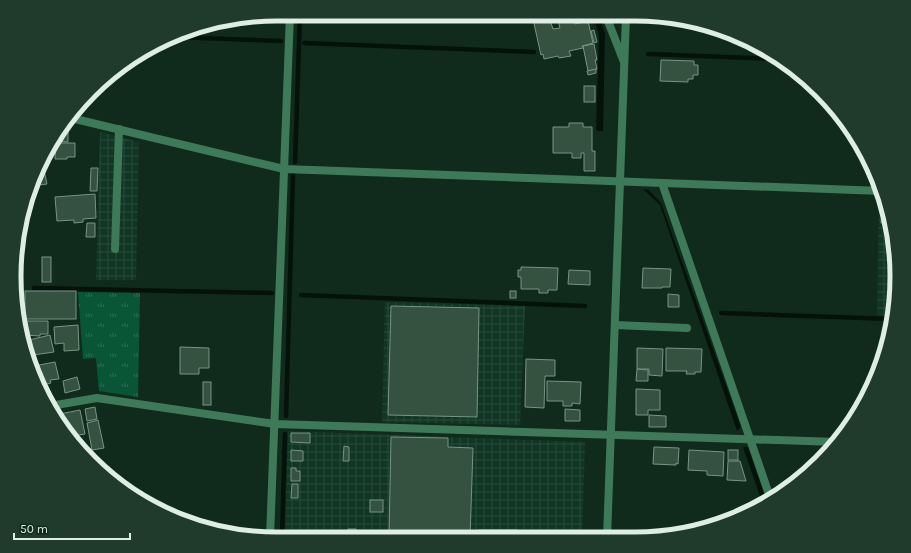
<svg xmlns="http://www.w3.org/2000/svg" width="911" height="553" viewBox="0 0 911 553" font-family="Karla,sans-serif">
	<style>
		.industrial { fill: url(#industrial-grid) }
		.grass { fill: url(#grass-tufts) }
		.water { fill: #05120a }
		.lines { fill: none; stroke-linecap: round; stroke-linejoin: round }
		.stream { stroke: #05120a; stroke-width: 4.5 }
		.building { fill: #355140; stroke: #779583 }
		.service { stroke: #3e7a59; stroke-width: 8 }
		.minor { stroke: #3e7a59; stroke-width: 8 }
		.tertiary { stroke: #3e7a59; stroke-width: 8 }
		.rim { fill: none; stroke: #deeee4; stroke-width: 5 }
	</style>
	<defs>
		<pattern id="industrial-grid" width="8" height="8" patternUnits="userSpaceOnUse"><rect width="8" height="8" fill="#123624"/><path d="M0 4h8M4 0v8" fill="none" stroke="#294a39"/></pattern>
		<pattern id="grass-tufts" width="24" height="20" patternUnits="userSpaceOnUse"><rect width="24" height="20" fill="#085635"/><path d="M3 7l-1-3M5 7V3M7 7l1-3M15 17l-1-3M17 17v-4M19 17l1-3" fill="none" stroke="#2c6f52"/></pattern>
	</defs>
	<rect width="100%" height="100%" fill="#102b1c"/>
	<!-- industrial -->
	<g class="industrial">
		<polygon points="100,132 139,142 136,280 96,280"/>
		<polygon points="879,200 885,200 895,242 896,293 893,316 877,315"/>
		<polygon points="385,302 525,306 520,425 382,422"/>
		<polygon points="288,431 585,442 582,538 285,537"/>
	</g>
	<!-- grass -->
	<polygon class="grass" points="78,292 140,293 138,397 99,391 96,358 83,359"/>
	<!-- water -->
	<g class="water">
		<polygon points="593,16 599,16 605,33 603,131 598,131 596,129 599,35"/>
		<polygon points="643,189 649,190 661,203 741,427 737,431 660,205"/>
		<polygon points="743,447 748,447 767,503 763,505"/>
	</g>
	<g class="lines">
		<!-- stream -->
		<g class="stream">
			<polyline points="175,37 281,41"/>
			<polyline points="304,43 534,52"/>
			<polyline points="648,54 778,59"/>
			<polyline points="295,162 300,14"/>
			<polyline points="34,288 272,293"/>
			<polyline points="301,295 585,306"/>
			<polyline points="721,313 892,319"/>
			<polyline points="286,416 293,175"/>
			<polyline points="282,537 285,434"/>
		</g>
	</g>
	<!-- building -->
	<g class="building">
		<polygon points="547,16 548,17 553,16 554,20 550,20 553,29 560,28 558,20 573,16 575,24 588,21 593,43 582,46 583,48 569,51 571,56 559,58 558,56 544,59 543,54 541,55 533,19"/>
		<polygon points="594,30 597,42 594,43 591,31"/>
		<polygon points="594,44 597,60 595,60 597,69 588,71 583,46"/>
		<polygon points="661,60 694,61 694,65 698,65 698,75 693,75 693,79 688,79 688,82 660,81"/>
		<polygon points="596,69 596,73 588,75 587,71"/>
		<rect x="584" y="86" width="11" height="16"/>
		<polygon points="569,123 583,123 583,127 592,127 592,151 595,151 595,171 584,171 584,153 581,153 581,158 572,158 572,153 553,153 553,127 569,127"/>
		<polygon points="58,132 68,132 68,142 56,141 56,136"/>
		<polygon points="56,143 75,143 75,157 67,157 67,159 55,159"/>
		<polygon points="91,168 98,168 97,191 90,191"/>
		<polygon points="44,170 47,184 39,185 37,174 39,171"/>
		<polygon points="95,194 96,218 83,219 83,222 74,223 74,220 57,221 55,197"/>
		<polygon points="882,201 885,201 890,223 881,223"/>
		<polygon points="87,223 95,223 95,237 86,237"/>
		<rect x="42" y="257" width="9" height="25"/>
		<polygon points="521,267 558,268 557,290 548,290 548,293 539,293 539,289 521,289 521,277 518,277 518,270 521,270"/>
		<polygon points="643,268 671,269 670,287 662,287 662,288 642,288"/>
		<polygon points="569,270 590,271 590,285 568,284"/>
		<rect x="25" y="291" width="51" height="28"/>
		<rect x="510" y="291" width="6" height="7"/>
		<polygon points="668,294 679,295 679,307 668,307"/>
		<polygon points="19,305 22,305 22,320 21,320"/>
		<polygon points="391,306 479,308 477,417 388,415"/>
		<polygon points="21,321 48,321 48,334 40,334 40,336 24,335"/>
		<polygon points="78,325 79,350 64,351 64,343 55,344 54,327"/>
		<polygon points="50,335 54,352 33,355 29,340"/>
		<polygon points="180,347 209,348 209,368 199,368 199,374 180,374"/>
		<polygon points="637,348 663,349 662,376 649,375 649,369 637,369"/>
		<polygon points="666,348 702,349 701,372 695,372 695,374 686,374 687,371 666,371"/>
		<polygon points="526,359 555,360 555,376 545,376 544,408 525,407"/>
		<polygon points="55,362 59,379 50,380 51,383 42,385 42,382 39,382 34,366"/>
		<polygon points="637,369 648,370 648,381 636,381"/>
		<polygon points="77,377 80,389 65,393 63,381"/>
		<polygon points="547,381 581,382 580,404 572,403 572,406 563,406 563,401 547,401"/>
		<rect x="203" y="382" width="8" height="23"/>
		<polygon points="636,389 660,390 660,410 648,410 648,415 636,415"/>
		<polygon points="95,407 97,419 87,421 85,409"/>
		<polygon points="565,409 580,410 580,421 565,421"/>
		<polygon points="80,410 85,434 71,436 58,423 55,415"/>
		<polygon points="649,415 666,416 666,427 649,427"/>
		<polygon points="98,420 104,448 92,450 87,423"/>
		<polygon points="291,433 310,433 310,443 291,442"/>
		<polygon points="391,437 448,438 448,447 473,448 470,538 389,537"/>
		<polygon points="344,446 349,447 349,461 343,461"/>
		<polygon points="654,447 679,448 678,464 676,463 676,465 653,464"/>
		<polygon points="291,450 303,451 303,461 291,461"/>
		<polygon points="689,450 724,452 723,476 707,475 707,471 688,470"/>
		<rect x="728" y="450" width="10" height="10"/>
		<polygon points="728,461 740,461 746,481 727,480"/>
		<polygon points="291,468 296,468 296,471 300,471 300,481 291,481"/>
		<polygon points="292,484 298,484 298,498 291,498"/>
		<rect x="370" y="500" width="13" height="12"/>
		<polygon points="348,529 356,529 356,537 347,537"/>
		<rect x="479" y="530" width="38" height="8"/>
		<polygon points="538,533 552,534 552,538 538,538"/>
	</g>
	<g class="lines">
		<!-- service -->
		<g class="service">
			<polyline points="115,249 119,129"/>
			<polyline points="615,325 687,328"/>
		</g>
		<!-- minor -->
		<g class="minor">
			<polyline points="606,16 624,62"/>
			<polyline points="71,118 284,169 882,191"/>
			<polyline points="662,183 771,500"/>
			<polyline points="50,406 97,398 275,424 837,442"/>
			<polyline points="270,537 290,14"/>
		</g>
		<!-- tertiary -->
		<polyline class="tertiary" points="607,538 626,16"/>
	</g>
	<!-- crop -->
	<path d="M0 0H911V553H0ZM276 21H635A255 255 0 0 1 890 276V277A255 255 0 0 1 635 532H276A255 255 0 0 1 21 277V276A255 255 0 0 1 276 21Z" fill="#203b2c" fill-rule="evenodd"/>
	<path class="rim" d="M276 21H635A255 255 0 0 1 890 276V277A255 255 0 0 1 635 532H276A255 255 0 0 1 21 277V276A255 255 0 0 1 276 21Z"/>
	<!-- scale -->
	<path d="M14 533v6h116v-6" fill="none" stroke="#deeee4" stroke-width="2"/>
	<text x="20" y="533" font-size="12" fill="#deeee4" stroke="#102b1c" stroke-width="3" paint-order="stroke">50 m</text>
</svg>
